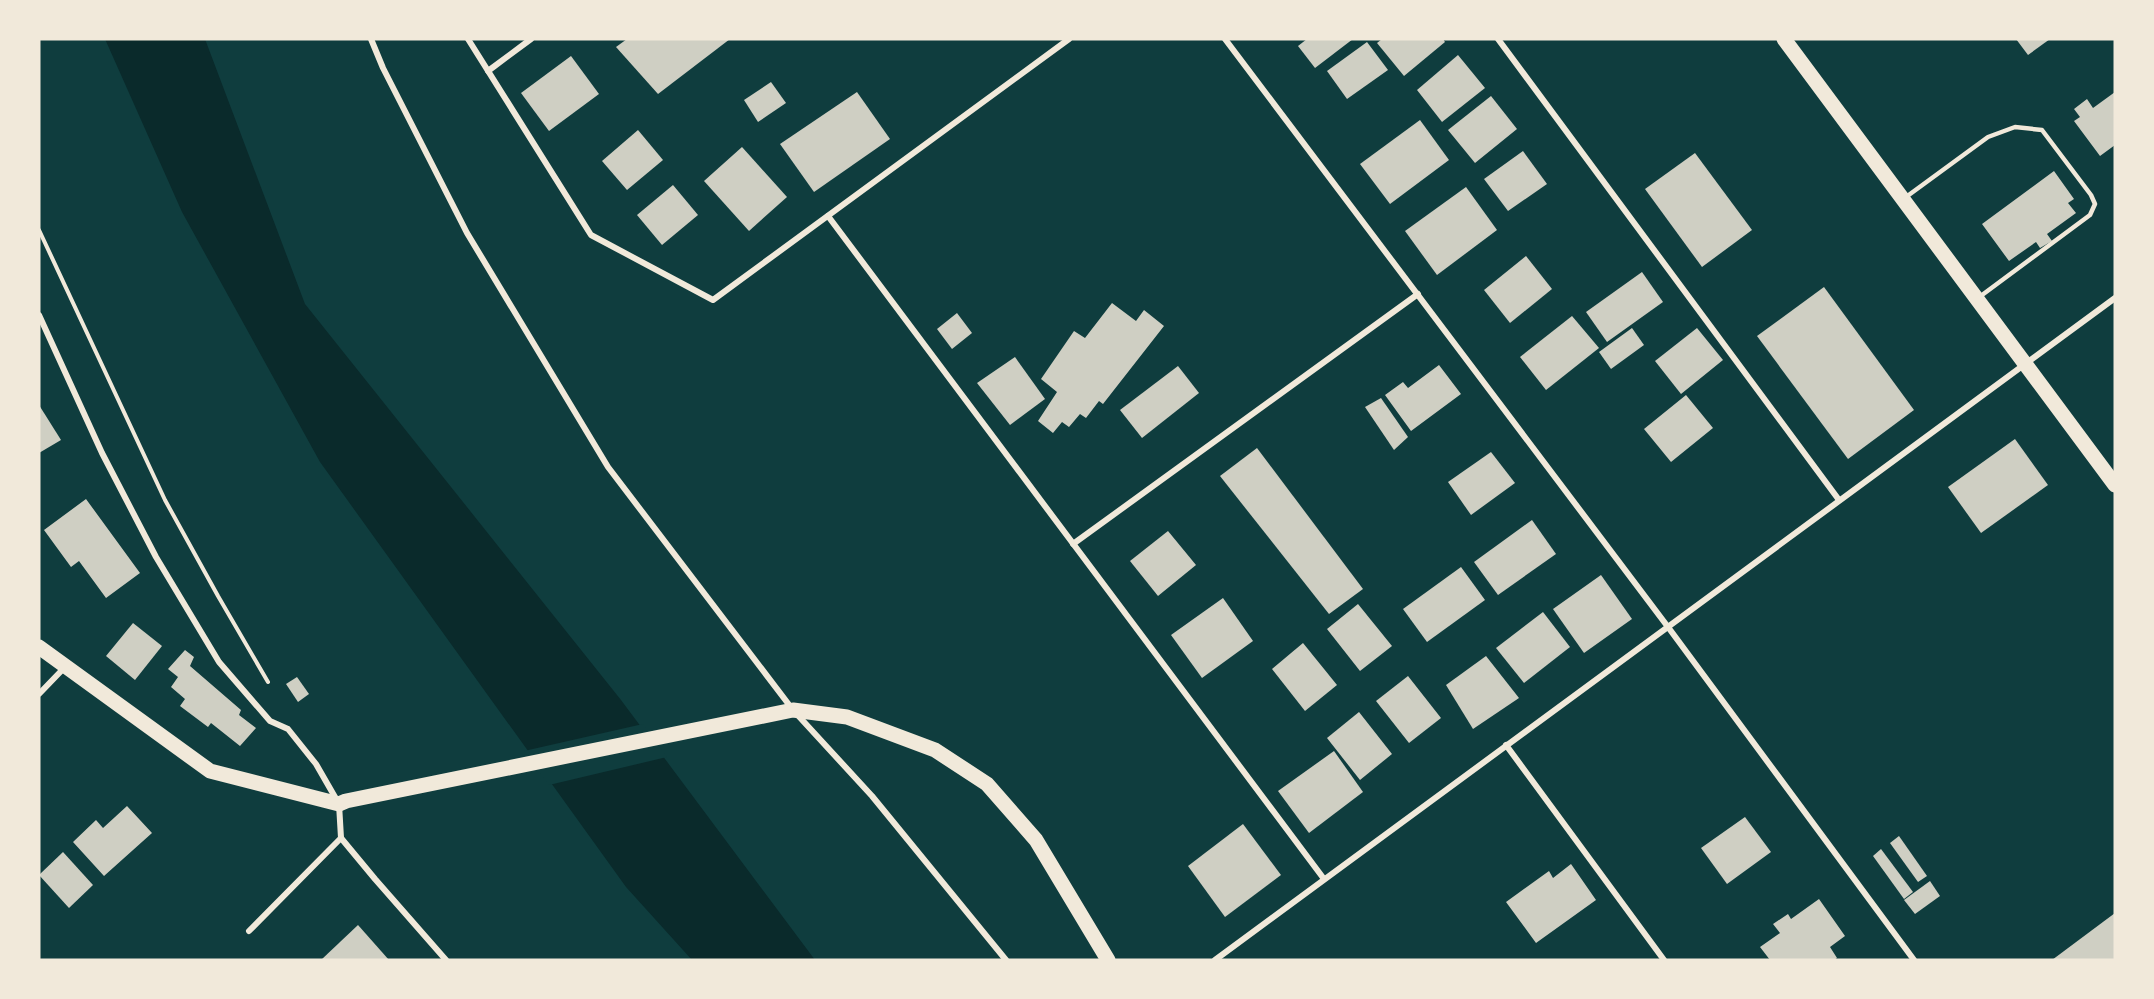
<svg xmlns="http://www.w3.org/2000/svg" width="2154" height="999" viewBox="0 0 2154 999" font-family="'Times New Roman',serif">
	<style>
		.water { fill: #0a2a2b }
		.pier { fill: #0f3d3e }
		.building { fill: #cfcfc3 }
		.lines { fill: none; stroke-linecap: round; stroke-linejoin: round }
		.path { stroke: #f1e9da; stroke-width: 4 }
		.service { stroke: #f1e9da; stroke-width: 4.5 }
		.minor { stroke: #f1e9da; stroke-width: 6 }
		.primary { stroke: #f1e9da; stroke-width: 15 }
	</style>
	<rect width="100%" height="100%" fill="#0f3d3e"/>
	<!-- water -->
	<polygon class="water" points="105,39 205,39 305,304 621,700 815,960 692,960 626,887 320,462 182,212"/>
	<!-- pier -->
	<polygon class="pier" points="643,724 667,757 549,785 524,751"/>
	<!-- building -->
	<g class="building">
		<polygon points="627,39 730,39 658,94 616,47"/>
		<polygon points="1307,39 1353,39 1315,68 1298,46"/>
		<polygon points="1382,39 1443,39 1445,42 1404,76 1377,43"/>
		<polygon points="2016,39 2050,39 2028,55"/>
		<polygon points="1367,42 1388,70 1347,99 1327,71"/>
		<polygon points="1458,55 1485,88 1442,122 1417,90"/>
		<polygon points="571,56 599,94 549,131 521,93"/>
		<polygon points="771,82 786,103 758,122 744,100"/>
		<polygon points="857,92 890,139 814,192 780,144"/>
		<polygon points="2115,92 2115,145 2100,156 2074,121 2080,117 2074,109 2087,99 2093,108"/>
		<polygon points="1491,96 1517,129 1475,163 1448,130"/>
		<polygon points="1420,120 1449,160 1390,204 1360,164"/>
		<polygon points="638,130 663,160 627,190 602,161"/>
		<polygon points="742,147 787,197 749,231 704,181"/>
		<polygon points="1523,151 1547,184 1508,211 1484,179"/>
		<polygon points="1695,153 1752,230 1702,267 1645,189"/>
		<polygon points="2054,171 2074,199 2068,203 2076,213 2047,234 2052,241 2040,248 2036,242 2009,261 1982,224"/>
		<polygon points="673,185 698,215 662,245 637,215"/>
		<polygon points="1466,187 1497,230 1437,275 1405,231"/>
		<polygon points="1526,256 1552,289 1510,323 1484,290"/>
		<polygon points="1642,272 1663,302 1607,342 1586,312"/>
		<polygon points="1824,287 1914,410 1848,459 1757,336"/>
		<polygon points="1112,303 1136,321 1144,310 1164,326 1103,404 1099,401 1086,418 1080,414 1069,427 1062,422 1053,433 1038,421 1057,392 1041,379 1074,331 1085,338"/>
		<polygon points="957,313 972,333 952,349 937,329"/>
		<polygon points="1572,316 1599,348 1546,390 1520,357"/>
		<polygon points="1632,328 1644,345 1611,369 1599,352"/>
		<polygon points="1697,328 1723,360 1681,394 1655,361"/>
		<polygon points="1015,357 1045,399 1010,425 977,383"/>
		<polygon points="1439,365 1461,394 1411,431 1385,395 1403,382 1408,388"/>
		<polygon points="1178,366 1199,393 1142,438 1120,410"/>
		<polygon points="1686,395 1713,428 1671,462 1644,429"/>
		<polygon points="1381,398 1408,437 1394,450 1365,407"/>
		<polygon points="39,405 61,440 39,453"/>
		<polygon points="2015,439 2048,485 1981,533 1948,487"/>
		<polygon points="1257,448 1363,589 1329,614 1220,476"/>
		<polygon points="1491,452 1515,483 1471,515 1448,482"/>
		<polygon points="86,499 140,573 106,598 79,561 71,567 44,530"/>
		<polygon points="1532,520 1556,554 1498,595 1474,562"/>
		<polygon points="1168,531 1196,565 1158,596 1130,561"/>
		<polygon points="1461,567 1485,600 1427,642 1403,609"/>
		<polygon points="1601,575 1632,619 1584,653 1553,609"/>
		<polygon points="1223,598 1253,641 1202,678 1171,635"/>
		<polygon points="1358,604 1392,646 1360,671 1327,629"/>
		<polygon points="1543,612 1570,647 1524,683 1496,648"/>
		<polygon points="133,623 162,646 135,680 106,656"/>
		<polygon points="1303,643 1337,685 1305,711 1272,669"/>
		<polygon points="185,650 194,657 190,666 241,710 239,715 256,728 240,746 211,723 208,727 180,706 185,699 171,687 178,677 168,669"/>
		<polygon points="1486,656 1519,698 1473,729 1446,685"/>
		<polygon points="1408,676 1441,718 1409,743 1376,701"/>
		<polygon points="297,677 309,694 298,702 286,684"/>
		<polygon points="1359,712 1392,754 1360,780 1327,738"/>
		<polygon points="1334,751 1363,792 1309,833 1278,791"/>
		<polygon points="127,806 152,833 104,876 73,842 96,820 103,828"/>
		<polygon points="1745,817 1771,852 1727,884 1701,848"/>
		<polygon points="1243,824 1281,875 1225,917 1188,866"/>
		<polygon points="1899,836 1927,876 1918,882 1890,843"/>
		<polygon points="1881,849 1913,892 1904,899 1873,856"/>
		<polygon points="63,852 93,885 69,908 39,875"/>
		<polygon points="1571,864 1596,900 1536,943 1506,902 1549,871 1553,878"/>
		<polygon points="1930,881 1940,896 1915,914 1904,900"/>
		<polygon points="1819,899 1845,936 1830,947 1837,958 1834,960 1770,960 1760,947 1780,933 1773,924 1788,914 1791,919"/>
		<polygon points="2115,913 2115,960 2052,960"/>
		<polygon points="358,925 389,960 321,960"/>
	</g>
	<g class="lines">
		<!-- path -->
		<polyline class="path" points="39,230 165,500 218,596 268,682"/>
		<!-- service -->
		<polyline class="service" points="1906,197 1988,137 2015,127 2042,130 2091,195 2095,204 2090,215 1978,298"/>
		<!-- minor -->
		<g class="minor">
			<polyline points="371,39 383,68 467,233 608,467 793,710 872,796 1006,960"/>
			<polyline points="468,39 591,235 713,300 1069,39"/>
			<polyline points="1225,39 1668,627 1914,960"/>
			<polyline points="1498,39 1839,500"/>
			<polyline points="488,71 531,39"/>
			<polyline points="828,216 1324,879"/>
			<polyline points="39,315 102,453 156,557 219,662 270,721 288,729 316,764 339,804 341,838 375,879 446,960"/>
			<polyline points="1073,544 1418,294"/>
			<polyline points="39,694 65,667"/>
			<polyline points="1506,745 1664,960"/>
			<polyline points="249,931 341,838"/>
			<polyline points="1215,960 2115,298"/>
		</g>
		<!-- primary -->
		<g class="primary">
			<polyline points="1784,39 2115,485"/>
			<polyline points="39,647 210,771 339,804 346,801 793,710 847,717 935,750 987,784 1036,840 1108,960"/>
		</g>
	</g>
	<!-- border -->
	<rect width="2154" height="999" fill="none" stroke="#f1e9da" stroke-width="81"/>
</svg>
